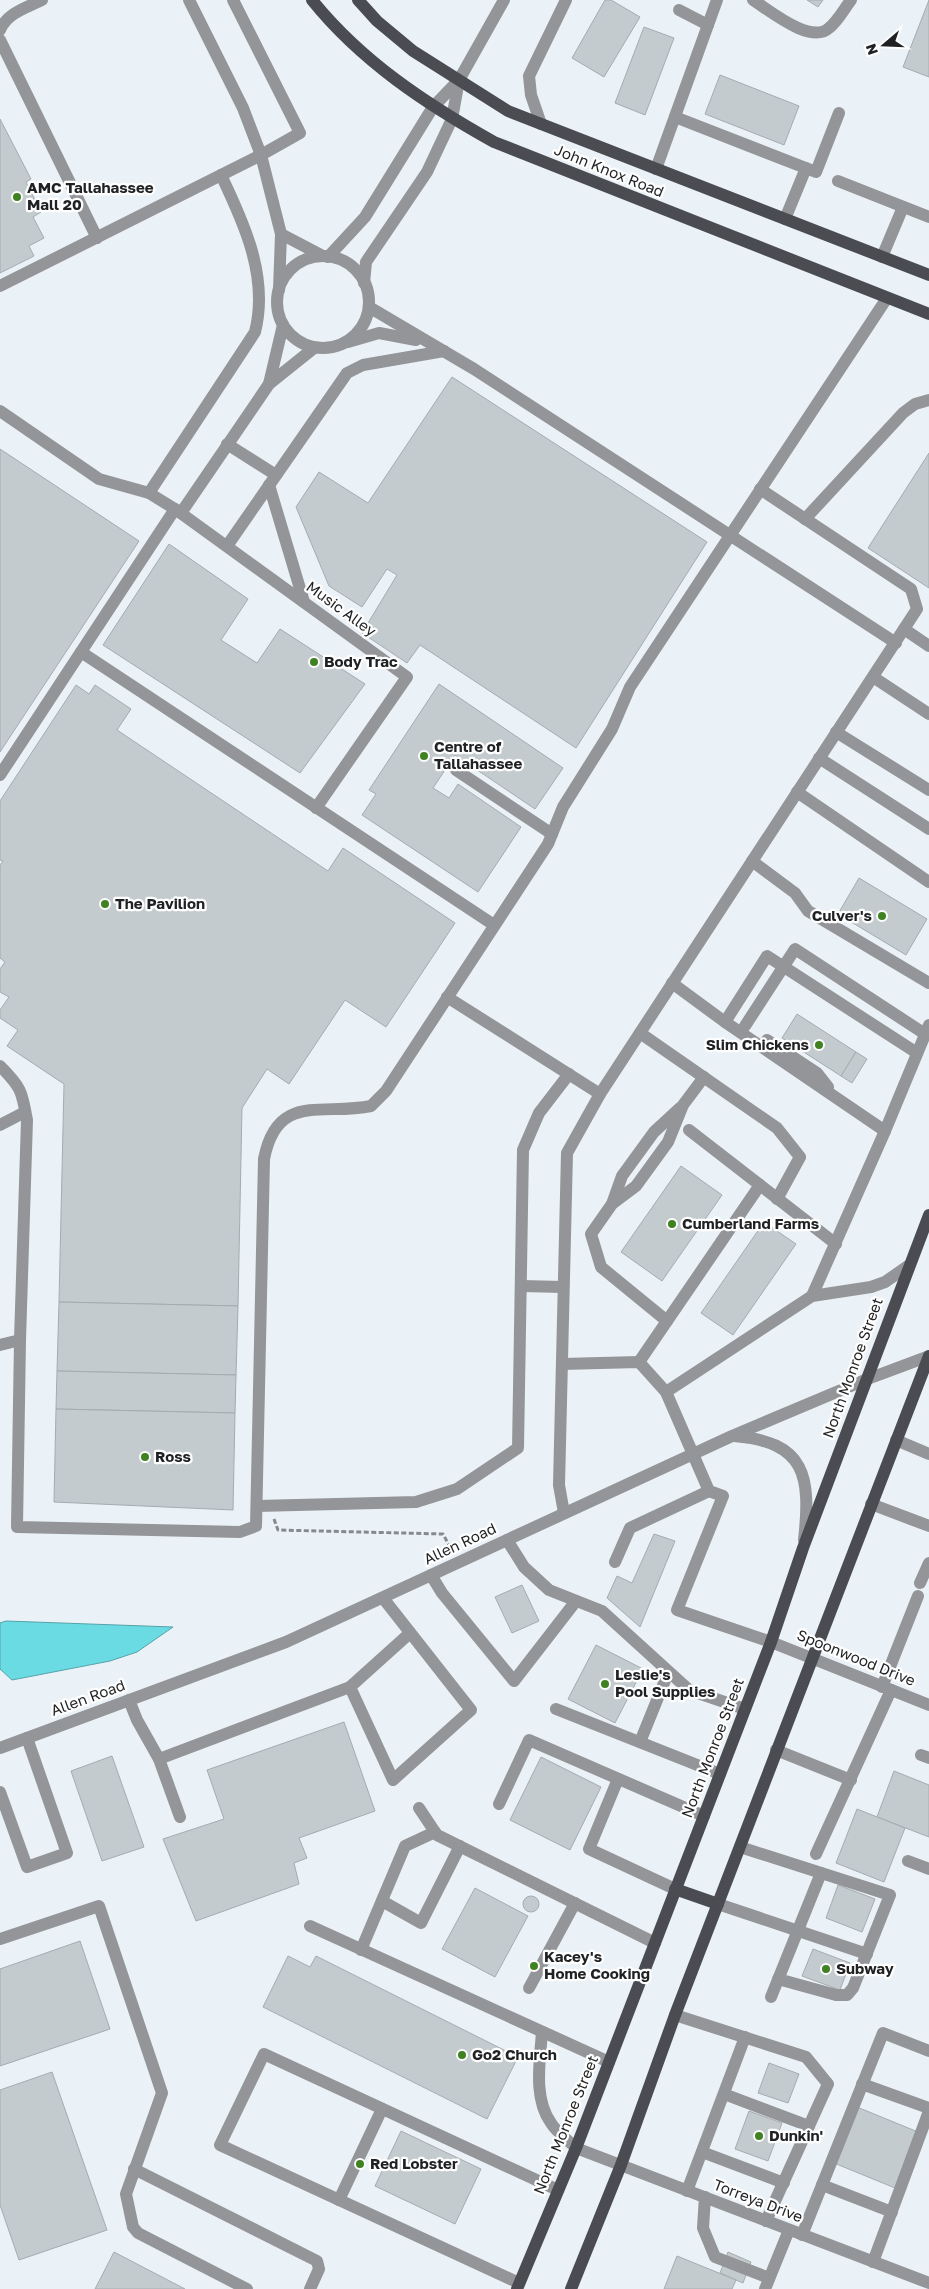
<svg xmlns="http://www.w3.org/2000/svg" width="929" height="2289" viewBox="0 0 929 2289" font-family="'Golos Text',sans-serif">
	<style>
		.water { fill: #6bdbe3; stroke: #54a3a9 }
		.building { fill: #c3cbcf; stroke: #a4acaf }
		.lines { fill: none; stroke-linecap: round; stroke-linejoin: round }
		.path { stroke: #85898d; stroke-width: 3; stroke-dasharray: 5 2.5; stroke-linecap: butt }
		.minor { stroke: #949598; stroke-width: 12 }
		.major { stroke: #4a4c51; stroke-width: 12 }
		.poi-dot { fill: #408122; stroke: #fefefe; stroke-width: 2 }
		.labels { text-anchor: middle; stroke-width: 4.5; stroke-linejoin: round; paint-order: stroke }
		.street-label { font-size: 15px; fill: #1f2123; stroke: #fefefe }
		.poi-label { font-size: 15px; font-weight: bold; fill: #1f2123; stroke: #fefefe; text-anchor: start }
	</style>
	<rect width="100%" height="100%" fill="#ebf2f7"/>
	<!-- water -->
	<polygon class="water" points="6,1621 173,1627 137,1652 110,1661 12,1680 0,1669 0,1623"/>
	<!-- building -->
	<g class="building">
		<polygon points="605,0 611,0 640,17 604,77 572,58"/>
		<polygon points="807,0 823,0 818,7"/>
		<polygon points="929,0 929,77 903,67"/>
		<polygon points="644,27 674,38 645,115 615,103"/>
		<polygon points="720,75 799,106 784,145 705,114"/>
		<polygon points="0,119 31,179 26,182 41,212 33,217 44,238 29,246 34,256 0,273"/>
		<polygon points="452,377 707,542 576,748 420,645 407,663 362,633 397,575 387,569 362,607 329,586 296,507 319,472 368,503"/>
		<polygon points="0,449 139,541 0,752"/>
		<polygon points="929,453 929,588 868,548"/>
		<polygon points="169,544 248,599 221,640 257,663 280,629 365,684 300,773 103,645"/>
		<polygon points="439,684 563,768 535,809 455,755 433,788 449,798 458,784 521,827 478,892 362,815 376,794 369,790"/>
		<polygon points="76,685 89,694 95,685 131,709 117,730 328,871 343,848 455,923 386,1027 345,1000 289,1084 267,1069 242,1108 238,1306 59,1302 64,1084 7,1046 18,1030 0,1018 0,1010 9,997 0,992 0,969 5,962 0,958 0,865 3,861 0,860 0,801"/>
		<polygon points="859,878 927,919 906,955 838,914"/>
		<polygon points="797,1014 856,1052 841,1076 782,1038"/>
		<polygon points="856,1052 867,1059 852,1083 841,1076"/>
		<polygon points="681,1166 722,1195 662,1281 621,1252"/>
		<polygon points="764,1222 796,1244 733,1335 701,1313"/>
		<polygon points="59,1302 238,1306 236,1375 57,1371"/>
		<polygon points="57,1371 236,1375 235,1413 56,1409"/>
		<polygon points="56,1409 235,1413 233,1510 54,1502"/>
		<polygon points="654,1534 675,1541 640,1627 607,1598 617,1576 632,1583"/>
		<polygon points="522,1585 539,1621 512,1633 495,1597"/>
		<polygon points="596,1645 643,1669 615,1723 568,1699"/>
		<polygon points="344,1722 375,1811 299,1838 307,1858 294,1863 299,1884 196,1921 163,1839 224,1819 207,1770"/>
		<polygon points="112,1756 144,1847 102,1861 71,1771"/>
		<polygon points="541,1757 601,1787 570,1850 510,1820"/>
		<polygon points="894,1771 929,1785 929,1837 877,1817"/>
		<polygon points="857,1809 905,1828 884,1882 836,1863"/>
		<polygon points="838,1885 875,1899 862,1932 826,1918"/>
		<polygon points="475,1888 528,1916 495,1977 442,1949"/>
		<circle cx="531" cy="1904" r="8"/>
		<polygon points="80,1941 110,2029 0,2066 0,1969"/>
		<polygon points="813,1949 850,1963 840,1990 802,1976"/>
		<polygon points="288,1956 310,1967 316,1956 518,2057 487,2119 263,2007"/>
		<polygon points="769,2063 799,2074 788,2103 758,2093"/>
		<polygon points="52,2072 107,2230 19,2260 0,2205 0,2090"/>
		<polygon points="857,2107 918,2132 895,2188 834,2163"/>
		<polygon points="749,2111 782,2123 768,2161 735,2149"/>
		<polygon points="401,2131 481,2169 455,2224 375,2186"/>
		<polygon points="114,2252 185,2289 95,2289"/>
		<polygon points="728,2252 751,2262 743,2283 720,2273"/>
		<polygon points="677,2256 736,2280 732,2289 664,2289"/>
	</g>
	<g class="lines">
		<!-- path -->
		<polyline class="path" points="274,1519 278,1530 443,1534 450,1547"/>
		<!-- minor -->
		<g class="minor">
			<polyline points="189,0 243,108 261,155 281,234 279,290"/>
			<path d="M753,0C769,10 811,45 829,28C838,21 844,9 851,0"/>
			<polyline points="679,10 708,25"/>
			<path d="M0,30C7,13 26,8 42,0"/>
			<polyline points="0,40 97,238"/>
			<polyline points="675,117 816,172 839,113"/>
			<polyline points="541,124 531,95 529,76 566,0"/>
			<polyline points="656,169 717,0"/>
			<polyline points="838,181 929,217"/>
			<polyline points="785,219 806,168"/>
			<polyline points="281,234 323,256"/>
			<circle cx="323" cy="302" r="46"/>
			<polyline points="328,257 365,217 433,107 459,80"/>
			<polyline points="882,257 903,207"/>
			<polyline points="364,283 366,262 427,172 452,119 459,80 504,0"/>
			<polyline points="0,286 261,155 300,133 233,0"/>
			<polyline points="369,307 474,369 896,643"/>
			<polyline points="348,342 379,333 416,340"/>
			<polyline points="269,384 283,325"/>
			<polyline points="0,411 99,479 149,493 175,509 407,677 316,808"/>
			<polyline points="227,444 276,475"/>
			<polyline points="269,485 304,602"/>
			<path d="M149,493L255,332C269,277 244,223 221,175"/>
			<polyline points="181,513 269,384 314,348"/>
			<polyline points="805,519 903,413 915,404 929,400"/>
			<polyline points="227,546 347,373 363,365 444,351"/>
			<polyline points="904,629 929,646"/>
			<polyline points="81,652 494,925"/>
			<polyline points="873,677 929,714"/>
			<polyline points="836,732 929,790"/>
			<polyline points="819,758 929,829"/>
			<polyline points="456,770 552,834"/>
			<polyline points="0,775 175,509"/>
			<polyline points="797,792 929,882"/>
			<polyline points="752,861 795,893 808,911 929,983"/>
			<polyline points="672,983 725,1022 885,1131"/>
			<polyline points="447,997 600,1094"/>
			<polyline points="725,1022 767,956 917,1053"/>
			<polyline points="745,1026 795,949 925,1034"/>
			<polyline points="640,1033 777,1128 800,1157 777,1199"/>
			<polyline points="767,1040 817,1073 828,1087"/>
			<path d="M0,1066C21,1087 22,1091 27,1120L20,1340L17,1527L240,1532L256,1526L264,1159C277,1092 322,1116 371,1106L386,1091L548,844L563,807L612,729L630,687L887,298"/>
			<polyline points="0,1125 25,1112"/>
			<polyline points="689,1130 836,1244"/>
			<polyline points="612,1204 622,1176 654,1132 680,1108"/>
			<polyline points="521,1286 563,1287"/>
			<polyline points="812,1296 885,1131 929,1025"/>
			<polyline points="667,1321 601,1267 591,1234 612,1204 636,1186 668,1142 683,1105 704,1077"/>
			<polyline points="0,1345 20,1340"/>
			<polyline points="639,1362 760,1185"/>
			<polyline points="562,1364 639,1362 666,1392 709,1491 723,1496 677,1610 771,1642 929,1705"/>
			<polyline points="666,1392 812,1296 871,1287 885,1282 908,1266"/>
			<path d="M734,1436C806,1442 811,1476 804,1540"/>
			<polyline points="896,1440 929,1454"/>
			<polyline points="871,1504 929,1526"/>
			<polyline points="257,1506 416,1502 457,1489 518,1448 523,1150 539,1113 569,1074"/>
			<polyline points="564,1513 559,1485 567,1153 600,1094 917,609 911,589 760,489"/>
			<polyline points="507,1540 524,1567 549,1590 602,1611 689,1690 745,1709"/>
			<polyline points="615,1562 630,1528 709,1491"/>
			<polyline points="431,1575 442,1593 514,1681 576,1601"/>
			<polyline points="920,1583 929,1563"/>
			<polyline points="350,1687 393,1780 471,1710 383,1598"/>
			<polyline points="882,1687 918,1596"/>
			<polyline points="129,1700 137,1720 159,1759 180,1817"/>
			<polyline points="556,1709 720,1774"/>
			<polyline points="640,1742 668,1673"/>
			<polyline points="0,1748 286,1642 732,1436 865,1380 929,1356"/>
			<polyline points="776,1750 851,1780"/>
			<polyline points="921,1755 929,1758"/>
			<polyline points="159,1759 350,1687 410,1633"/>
			<polyline points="618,1779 589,1849 675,1889"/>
			<polyline points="0,1792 27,1867 67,1853 27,1738"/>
			<polyline points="499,1804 529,1740 704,1816"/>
			<polyline points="419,1808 437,1835 655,1943"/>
			<polyline points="740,1847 890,1895 853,1988 847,1995 836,1995 778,1979"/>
			<polyline points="816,1854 891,1690"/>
			<polyline points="908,1861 929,1869"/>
			<polyline points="382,1901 421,1923 460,1846"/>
			<polyline points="718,1904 867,1954"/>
			<polyline points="310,1926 609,2062"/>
			<polyline points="0,1939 99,1906 162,2093 126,2194 133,2227 138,2233 247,2289"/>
			<polyline points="361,1950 405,1846 435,1832"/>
			<polyline points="529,1988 575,1903"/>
			<polyline points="771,1997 821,1873"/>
			<polyline points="675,2015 806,2057 828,2084 766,2221"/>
			<path d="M542,2032C540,2061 533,2098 551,2123C557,2133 568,2140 576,2148L929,2283"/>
			<polyline points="862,2084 929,2108"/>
			<polyline points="724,2094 809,2126"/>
			<polyline points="702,2152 784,2183"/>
			<polyline points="134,2169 317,2261 319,2269 310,2289"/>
			<polyline points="822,2185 892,2212"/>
			<polyline points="687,2191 745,2037"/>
			<polyline points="705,2197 703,2228 715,2257 769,2278"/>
			<polyline points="339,2200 382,2109"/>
			<polyline points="802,2235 883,2033 929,2051"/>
			<polyline points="873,2262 929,2111"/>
			<polyline points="519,2283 220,2145 264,2054 558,2190"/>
			<polyline points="765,2289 789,2230"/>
		</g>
		<!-- major -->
		<g class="major">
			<path d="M312,0C361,61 426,104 494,142L929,314"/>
			<polyline points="358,0 377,21 413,51 508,111 929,275"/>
			<polyline points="675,1889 718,1904"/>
			<polyline points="517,2289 576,2148 771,1642 803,1548 929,1215"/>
			<polyline points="571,2289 621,2165 675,2015 929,1356"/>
		</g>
	</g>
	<!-- markers -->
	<g class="poi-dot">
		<circle cx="17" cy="197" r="5"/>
		<circle cx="314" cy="662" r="5"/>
		<circle cx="424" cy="756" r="5"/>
		<circle cx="105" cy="904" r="5"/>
		<circle cx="882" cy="916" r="5"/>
		<circle cx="819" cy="1045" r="5"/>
		<circle cx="672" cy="1224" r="5"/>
		<circle cx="145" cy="1457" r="5"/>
		<circle cx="605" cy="1684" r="5"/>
		<circle cx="534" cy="1966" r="5"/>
		<circle cx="826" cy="1969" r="5"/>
		<circle cx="462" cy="2055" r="5"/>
		<circle cx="759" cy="2136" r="5"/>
		<circle cx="360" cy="2164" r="5"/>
	</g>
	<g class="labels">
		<!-- street labels -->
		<g class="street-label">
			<text transform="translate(609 171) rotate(22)" y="5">John Knox Road</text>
			<text transform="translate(341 609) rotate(36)" y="5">Music Alley</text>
			<text transform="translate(853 1368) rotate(-70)" y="5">North Monroe Street</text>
			<text transform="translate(460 1544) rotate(-25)" y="5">Allen Road</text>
			<text transform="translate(856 1658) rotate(22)" y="5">Spoonwood Drive</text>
			<text transform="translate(88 1698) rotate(-20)" y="5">Allen Road</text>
			<text transform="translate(713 1748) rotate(-69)" y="5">North Monroe Street</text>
			<text transform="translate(566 2125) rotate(-68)" y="5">North Monroe Street</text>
			<text transform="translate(758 2201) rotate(21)" y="5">Torreya Drive</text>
		</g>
		<!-- poi labels -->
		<g class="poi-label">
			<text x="27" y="193">AMC Tallahassee<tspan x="27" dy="17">Mall 20</tspan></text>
			<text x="324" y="667">Body Trac</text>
			<text x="434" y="752">Centre of<tspan x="434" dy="17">Tallahassee</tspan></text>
			<text x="115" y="909">The Pavilion</text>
			<text x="872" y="921" text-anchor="end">Culver's</text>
			<text x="809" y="1050" text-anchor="end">Slim Chickens</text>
			<text x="682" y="1229">Cumberland Farms</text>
			<text x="155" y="1462">Ross</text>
			<text x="615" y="1680">Leslie's<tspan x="615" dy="17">Pool Supplies</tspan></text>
			<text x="544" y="1962">Kacey's<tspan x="544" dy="17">Home Cooking</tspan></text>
			<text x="836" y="1974">Subway</text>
			<text x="472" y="2060">Go2 Church</text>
			<text x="769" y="2141">Dunkin'</text>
			<text x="370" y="2169">Red Lobster</text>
		</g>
	</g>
	<!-- north arrow -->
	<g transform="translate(884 45) rotate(251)" stroke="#fefefe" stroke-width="4" paint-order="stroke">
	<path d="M0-4L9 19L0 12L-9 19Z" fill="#1f2123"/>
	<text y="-8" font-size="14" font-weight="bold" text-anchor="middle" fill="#1f2123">N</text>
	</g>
</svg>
